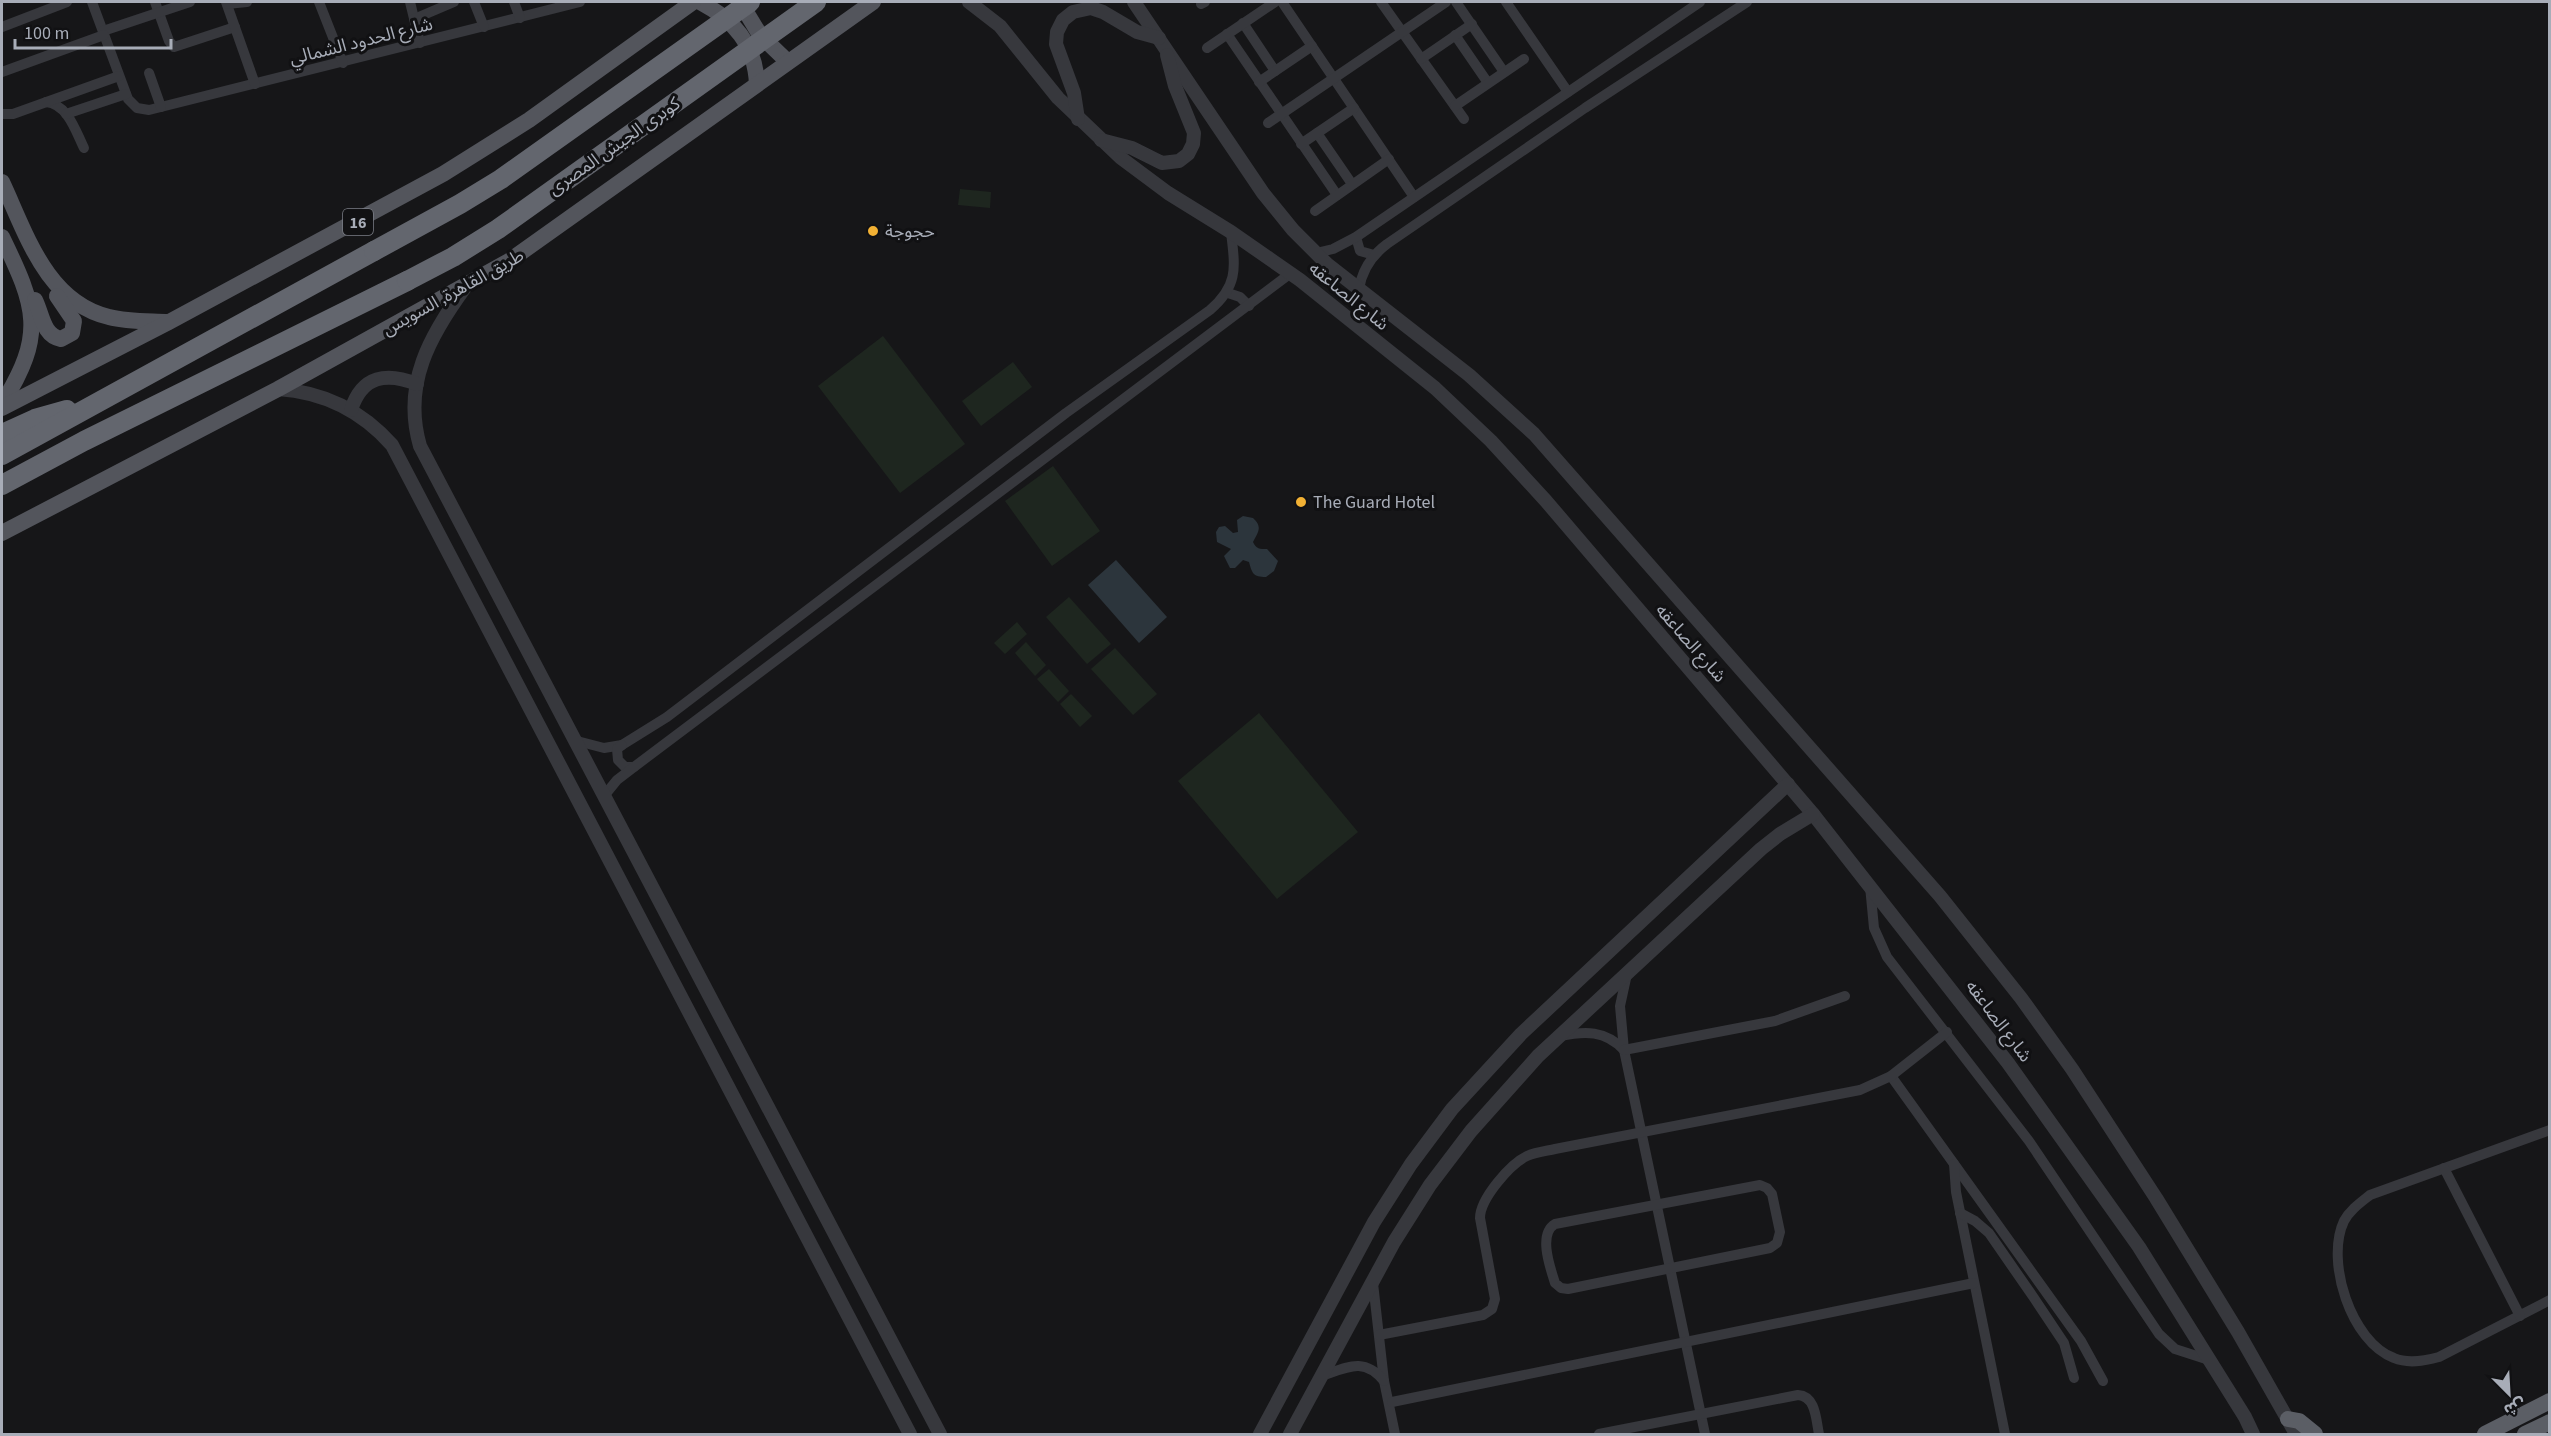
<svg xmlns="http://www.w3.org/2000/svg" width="2551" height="1436" viewBox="0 0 2551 1436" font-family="'Source Sans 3','Noto Sans Arabic',sans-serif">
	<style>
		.green { fill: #1e261f }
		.water { fill: #2c353c }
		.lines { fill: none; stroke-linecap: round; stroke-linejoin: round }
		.minor { stroke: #37383d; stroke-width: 10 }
		.tertiary { stroke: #37383d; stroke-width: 14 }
		.primary { stroke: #53555c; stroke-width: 16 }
		.trunk { stroke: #5b5e65; stroke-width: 16 }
		.motorway { stroke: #63666e; stroke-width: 20 }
		.motorway-bridge { stroke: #63666e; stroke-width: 20 }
		.poi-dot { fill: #f2b134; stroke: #111113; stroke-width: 2 }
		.labels { text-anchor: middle; stroke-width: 6; stroke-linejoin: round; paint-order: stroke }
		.shield { fill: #111113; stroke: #7b7e86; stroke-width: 1.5 }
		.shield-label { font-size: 16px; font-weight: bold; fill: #a8adb8 }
		.street-label { font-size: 18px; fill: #a8adb8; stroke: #111113 }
		.poi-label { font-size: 18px; fill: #a8adb8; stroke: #111113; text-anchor: start }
	</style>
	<rect width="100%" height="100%" fill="#161618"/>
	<!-- green -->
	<g class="green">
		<polygon points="960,189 991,192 990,208 958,205"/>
		<polygon points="883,336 965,444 900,493 818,386"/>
		<polygon points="1013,362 1032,387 981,426 962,401"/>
		<polygon points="1053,466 1100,531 1052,566 1005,501"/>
		<polygon points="1069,597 1111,644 1087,664 1046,617"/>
		<polygon points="1017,622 1027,634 1005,654 994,643"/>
		<polygon points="1026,642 1046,665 1035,676 1015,653"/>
		<polygon points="1115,648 1157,694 1133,715 1091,669"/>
		<polygon points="1049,669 1069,691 1058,702 1037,679"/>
		<polygon points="1071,694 1092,716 1080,727 1060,704"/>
		<polygon points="1259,713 1358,832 1277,899 1178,781"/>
	</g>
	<!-- water -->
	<g class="water">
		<path d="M1243,516L1253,518C1263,527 1258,532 1253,542C1256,549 1260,549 1267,549L1278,561L1274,571L1266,577C1253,577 1252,573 1249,562L1243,560L1235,568H1230L1224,556L1231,549L1217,542L1216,532L1219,527L1225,526L1233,533L1238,532L1237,520Z"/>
		<polygon points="1116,560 1167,617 1139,643 1088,585"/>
	</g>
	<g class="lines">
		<!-- minor -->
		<g class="minor">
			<polyline points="92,2 128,99 137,108 149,110 580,2"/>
			<polyline points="155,2 169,41 174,47 235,27"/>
			<polyline points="226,2 255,84"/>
			<polyline points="319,2 343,63"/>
			<polyline points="410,2 420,43"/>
			<polyline points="474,2 484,27"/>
			<polyline points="514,2 520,18"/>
			<polyline points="1282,2 1414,197"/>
			<polyline points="1381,2 1464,119"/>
			<polyline points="1456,2 1504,72"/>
			<polyline points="1506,2 1568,92"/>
			<polyline points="227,4 247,2"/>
			<polyline points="1201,4 1205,2"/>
			<polyline points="414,19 454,2"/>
			<polyline points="1243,23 1275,71"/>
			<polyline points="2,27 67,2"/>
			<polyline points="103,31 190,2"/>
			<polyline points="1227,34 1337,195"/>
			<polyline points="1455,35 1488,83"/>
			<polyline points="1207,48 1275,2"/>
			<polyline points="1421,59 1472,24"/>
			<polyline points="2,72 104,35"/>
			<polyline points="149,73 161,107"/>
			<polyline points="1259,82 1312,46"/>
			<path d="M46,102C68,104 76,132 84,148"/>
			<polyline points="1455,106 1524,59"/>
			<polyline points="2,114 13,114 119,76"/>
			<polyline points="66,114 126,94"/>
			<polyline points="1268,123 1446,2"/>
			<polyline points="1317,133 1352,184"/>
			<polyline points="1301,144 1354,108"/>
			<polyline points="1315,211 1389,159"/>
			<polyline points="1356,237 1360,251 1374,255"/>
			<polyline points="1316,253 1333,249 1356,237 1700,2"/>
			<path d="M1359,289C1362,270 1371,256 1387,244L1585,108L1747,2"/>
			<polyline points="1228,293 1240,297 1249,306"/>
			<path d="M577,741L604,748L622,745L667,717L1066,413L1210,310C1239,285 1235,267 1231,232"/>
			<polyline points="622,745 617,749 618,760 625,767 634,767"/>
			<polyline points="604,796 617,780 634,767 1291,273"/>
			<polyline points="1870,886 1874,928 1887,957 2029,1141 2159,1334 2175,1349 2209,1360"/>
			<polyline points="1627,974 1620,1006 1624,1050 1705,1434"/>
			<path d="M1560,1036C1585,1031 1605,1030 1624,1050"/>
			<polyline points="1624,1050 1775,1021 1845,996"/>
			<polyline points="1891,1076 2081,1341 2103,1381"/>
			<path d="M2550,1130L2370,1195C2360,1203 2350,1210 2344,1221C2325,1261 2351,1342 2394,1358C2408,1364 2424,1361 2439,1357L2550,1300"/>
			<polyline points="1954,1164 1956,1192 2005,1434"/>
			<polyline points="2444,1168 2520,1316"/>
			<path d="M1760,1185L1767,1188L1772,1194L1780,1232L1777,1243L1770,1248L1568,1289L1561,1288L1555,1283C1550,1267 1538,1234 1555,1224Z"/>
			<polyline points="1960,1213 1975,1221 1989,1233 2034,1298 2064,1343 2074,1378"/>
			<polyline points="1373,1283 1384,1381 1395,1434"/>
			<path d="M1379,1335L1483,1315L1492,1309L1495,1299L1480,1218C1480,1199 1510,1164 1527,1156C1536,1152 1546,1151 1555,1149L1860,1090L1891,1076L1947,1032"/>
			<path d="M1322,1376C1348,1367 1364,1357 1384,1381"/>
			<polyline points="1392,1402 1974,1283"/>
			<path d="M1599,1434L1798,1395C1816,1396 1816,1420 1819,1434"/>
		</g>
		<!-- tertiary -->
		<g class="tertiary">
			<polyline points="969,2 1000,26 1058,98 1121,158 1168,193 1231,232 1300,280 1435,388 1491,441 1546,501 1813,814 2008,1063 2139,1247 2245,1417 2253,1434"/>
			<polyline points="1134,2 1263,193 1293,230 1327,264 1469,375 1534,434 1940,896 2021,998 2072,1069 2156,1198 2238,1332 2296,1434"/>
			<polyline points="1078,119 1074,93 1056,44 1057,32 1063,20 1073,12 1091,8 1103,12 1137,32 1159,38"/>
			<polyline points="1101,140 1132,148 1162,163 1179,161 1188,154 1193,144 1194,133 1175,86 1167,55"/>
			<path d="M466,286C430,335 402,384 420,446L940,1434"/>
			<path d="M278,389C324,392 361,410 392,445L910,1434"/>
			<path d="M351,410C362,375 387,372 417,384"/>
			<polyline points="1260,1434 1374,1222 1411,1164 1452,1109 1521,1034 1788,784"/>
			<polyline points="1290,1434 1394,1242 1430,1185 1471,1131 1538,1056 1761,849 1780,834 1813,814"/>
		</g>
		<!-- primary -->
		<g class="primary">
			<path d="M700,2C734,20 755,44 757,84"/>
			<polyline points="740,2 760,35 788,62"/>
			<path d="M2,182C26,233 46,302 109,317C128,322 148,321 168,322"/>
			<path d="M2,237C36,307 46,334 2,404"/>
			<path d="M35,300C42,314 43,336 61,339L72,333L74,321L57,296"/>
			<polyline points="2,408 169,322 443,174 529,120 693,2"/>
			<polyline points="2,533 278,389 509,261 873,2"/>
		</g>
		<!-- trunk -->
		<g class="trunk">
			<polyline points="2288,1419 2299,1421 2315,1434"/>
			<polyline points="2485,1434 2550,1401"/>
			<polyline points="2525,1434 2550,1422"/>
		</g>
		<!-- motorway -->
		<g class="motorway">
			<polyline points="2,434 35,419 67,410"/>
			<polyline points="2,455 374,251"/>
			<polyline points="2,485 84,441 407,281"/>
		</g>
		<!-- motorway-bridge -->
		<g class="motorway-bridge">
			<polyline points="374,251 460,204 501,179 750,2"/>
			<polyline points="407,281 453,257 498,229 816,2"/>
		</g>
	</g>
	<!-- markers -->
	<g class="poi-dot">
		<circle cx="873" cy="231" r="6"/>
		<circle cx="1301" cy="502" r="6"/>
	</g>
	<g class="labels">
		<!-- shield labels -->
		<rect class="shield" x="343" y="209" width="30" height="26" rx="4.5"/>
		<g class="shield-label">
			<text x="358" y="228">16</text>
		</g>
		<!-- street labels -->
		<g class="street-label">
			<text transform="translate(361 41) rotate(-14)" y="6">شارع الحدود الشمالي</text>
			<text transform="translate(614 146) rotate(-35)" y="6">كوبرى الجيش المصرى</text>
			<text transform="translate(453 292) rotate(-29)" y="6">طريق القاهرة, السويس</text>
			<text transform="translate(1349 296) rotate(39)" y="6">شارع الصاعقه</text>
			<text transform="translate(1691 643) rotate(49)" y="6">شارع الصاعقه</text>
			<text transform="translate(1999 1021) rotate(53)" y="6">شارع الصاعقه</text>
		</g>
		<!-- poi labels -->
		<g class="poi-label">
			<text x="885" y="237">حجوجة</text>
			<text x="1313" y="508">The Guard Hotel</text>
		</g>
	</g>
	<!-- border -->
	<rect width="2551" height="1436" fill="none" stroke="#a8adb8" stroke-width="6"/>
	<!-- north arrow -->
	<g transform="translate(2509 1394) rotate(156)" stroke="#111113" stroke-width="4.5" paint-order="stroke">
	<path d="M0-4.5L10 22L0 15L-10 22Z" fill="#a8adb8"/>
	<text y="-9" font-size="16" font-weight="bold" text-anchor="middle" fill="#a8adb8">ش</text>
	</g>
	<!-- scale -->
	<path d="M15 39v9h156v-9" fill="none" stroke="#a8adb8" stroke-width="3"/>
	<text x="24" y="39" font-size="18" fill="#a8adb8" stroke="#111113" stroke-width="4.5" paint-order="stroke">100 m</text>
</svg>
